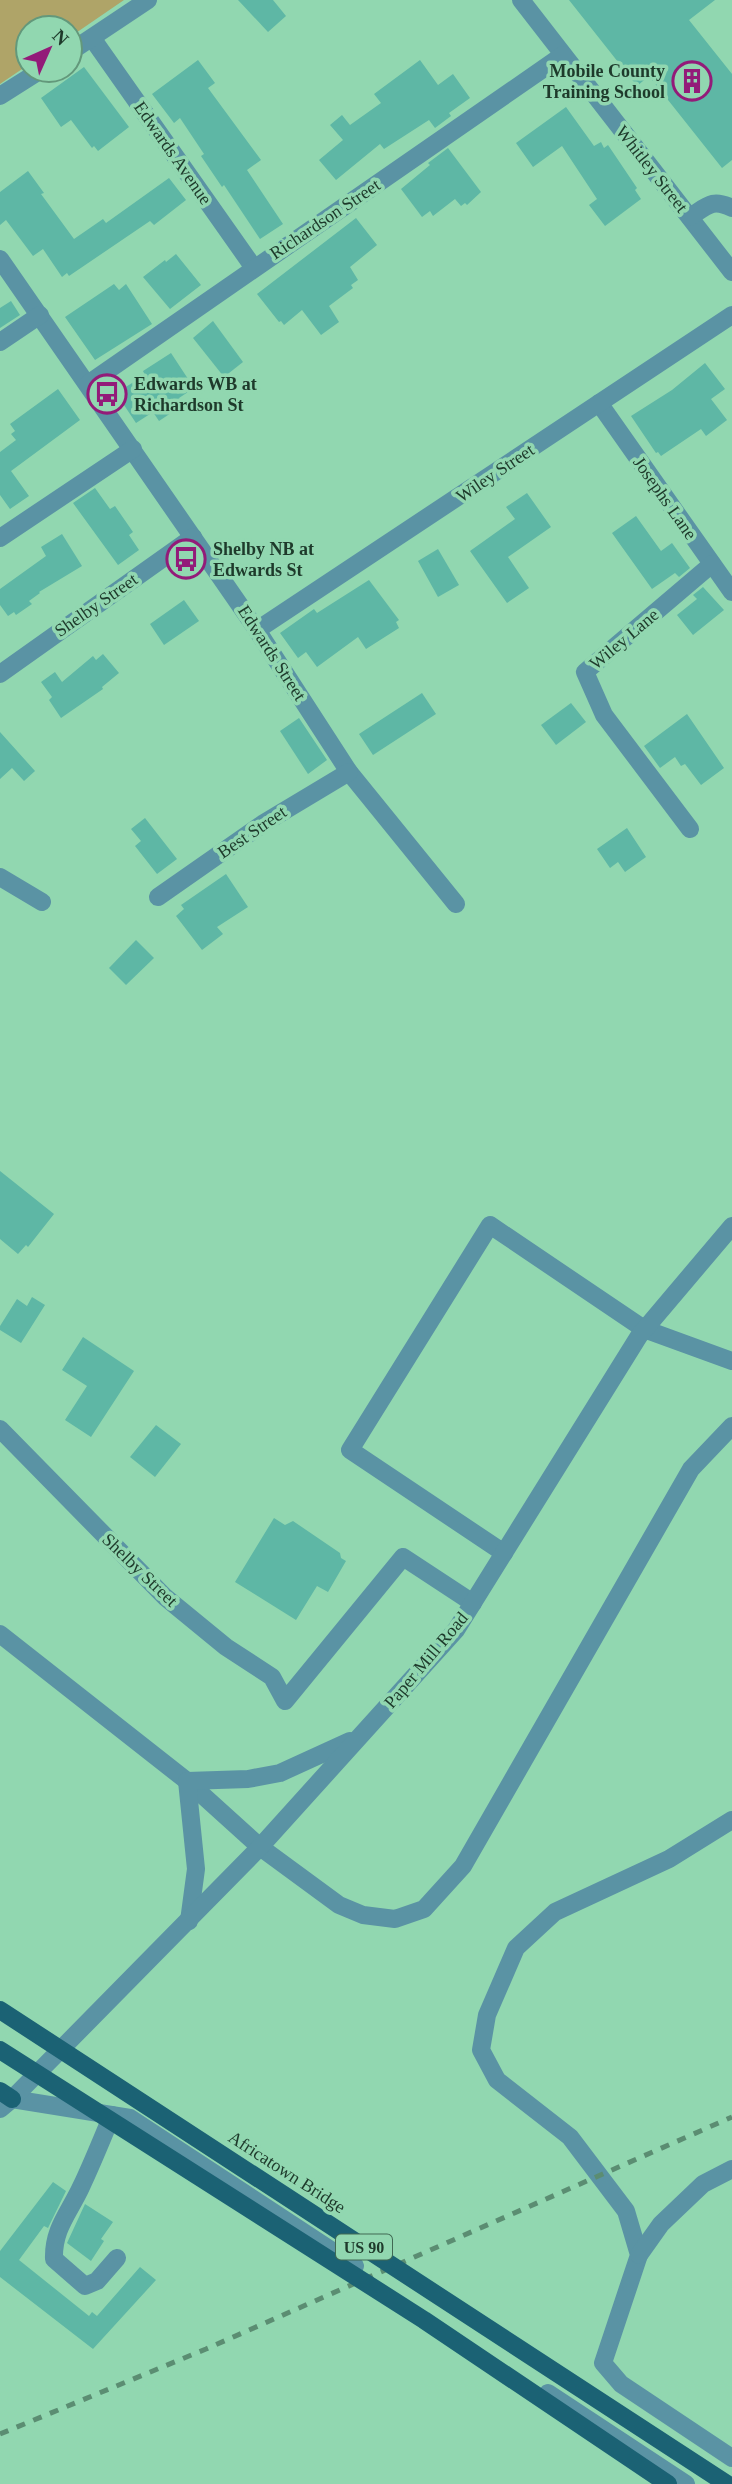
<svg xmlns="http://www.w3.org/2000/svg" width="732" height="2484" viewBox="0 0 732 2484" font-family="'Times New Roman',serif">
	<style>
		.green { fill: #afa468 }
		.building { fill: #5eb7a5 }
		.lines { fill: none; stroke-linecap: round; stroke-linejoin: round }
		.minor { stroke: #5a93a4; stroke-width: 18 }
		.major { stroke: #1b6274; stroke-width: 18 }
		.rail { stroke: #5b8d72; stroke-width: 5; stroke-dasharray: 9 9; stroke-linecap: butt }
		.major-bridge { stroke: #1b6274; stroke-width: 18 }
		.labels { text-anchor: middle; stroke-width: 7; stroke-linejoin: round; paint-order: stroke }
		.shield { fill: #91d7b0; stroke: #406953; stroke-width: 2 }
		.shield-label { font-size: 16px; font-weight: bold; fill: #1e3a2b }
		.poi-label { font-size: 18px; font-weight: bold; fill: #1e3a2b; stroke: #91d7b0; text-anchor: start }
		.street-label { font-size: 18px; fill: #1e3a2b; stroke: #91d7b0 }
	</style>
	<rect width="100%" height="100%" fill="#91d7b0"/>
	<!-- green -->
	<polygon class="green" points="0,0 124,0 70,37 70,28 28,28 28,65 0,84"/>
	<!-- building -->
	<g class="building">
		<polygon points="238,0 273,0 286,16 268,32"/>
		<polygon points="569,0 715,0 689,20 732,74 732,160 722,168 649,76 637,86"/>
		<polygon points="198,60 215,83 208,88 261,160 247,170 283,224 260,239 224,185 222,187 201,156 204,154 180,118 174,123 152,94"/>
		<polygon points="420,60 438,85 453,74 470,98 449,113 451,116 435,128 429,120 384,149 380,144 336,180 319,160 343,140 330,125 342,115 350,125 381,103 374,94"/>
		<polygon points="84,67 129,127 98,151 94,146 92,148 71,120 61,127 41,98"/>
		<polygon points="566,107 594,146 601,142 604,148 608,145 637,188 635,190 641,199 605,226 589,205 597,199 562,146 533,167 516,143"/>
		<polygon points="448,148 481,192 467,205 465,203 461,206 455,199 433,216 430,211 422,217 401,189 430,165 428,163"/>
		<polygon points="28,171 44,193 41,194 74,239 103,219 106,223 169,178 186,200 154,225 150,221 69,276 67,273 62,277 43,249 33,256 6,220 0,225 0,192"/>
		<polygon points="356,218 377,245 350,267 358,280 351,285 353,288 329,306 339,322 321,335 302,310 284,325 281,321 279,322 257,294"/>
		<polygon points="176,254 201,285 170,309 143,277 165,260 166,262"/>
		<polygon points="114,284 119,290 126,284 152,324 95,360 65,317"/>
		<polygon points="11,301 20,315 0,328 0,308"/>
		<polygon points="213,321 243,362 224,377 193,338"/>
		<polygon points="171,353 194,388 179,398 183,405 159,421 153,412 136,423 116,393 145,375 143,371"/>
		<polygon points="705,363 725,389 711,399 727,420 706,436 701,429 661,456 658,452 656,453 631,416 672,390"/>
		<polygon points="58,389 80,420 11,471 29,496 10,509 0,495 0,452 16,440 11,434 15,431 10,424"/>
		<polygon points="95,488 110,509 115,506 133,532 129,535 139,550 118,565 73,503"/>
		<polygon points="527,493 551,527 508,557 529,588 507,603 470,551 515,519 506,507"/>
		<polygon points="636,516 661,551 672,543 690,568 679,577 675,573 652,589 612,533"/>
		<polygon points="62,534 82,566 39,592 40,593 29,601 32,604 16,615 14,612 8,616 0,605 0,589 46,556 41,547"/>
		<polygon points="438,549 459,585 438,597 418,561"/>
		<polygon points="369,580 399,620 396,622 399,628 366,649 358,637 317,667 306,652 298,658 280,633 314,609 317,613"/>
		<polygon points="703,587 724,610 693,635 677,615 697,599 693,595"/>
		<polygon points="184,600 199,621 164,645 150,624"/>
		<polygon points="103,654 119,673 102,687 103,689 61,718 49,700 52,697 41,682 55,672 62,682 93,656 96,660"/>
		<polygon points="422,693 436,714 373,755 359,734"/>
		<polygon points="571,703 586,722 556,745 541,725"/>
		<polygon points="687,714 724,768 701,785 685,764 681,766 675,757 660,768 644,746"/>
		<polygon points="299,718 327,760 308,774 280,731"/>
		<polygon points="0,732 35,771 24,781 12,768 0,779"/>
		<polygon points="145,818 177,859 157,874 135,846 141,841 131,829"/>
		<polygon points="627,828 646,857 625,872 618,862 610,868 597,849"/>
		<polygon points="226,874 248,907 217,927 223,934 202,950 176,916 184,909 181,905"/>
		<polygon points="136,940 154,958 126,985 109,968"/>
		<polygon points="0,1171 54,1214 28,1247 26,1245 18,1254 0,1239"/>
		<polygon points="32,1297 45,1305 21,1343 0,1330 0,1326 17,1299 27,1306"/>
		<polygon points="83,1337 134,1371 91,1437 65,1420 87,1386 62,1370"/>
		<polygon points="156,1425 181,1444 155,1477 130,1457"/>
		<polygon points="274,1518 285,1525 293,1521 340,1553 341,1558 346,1561 328,1592 317,1586 296,1620 235,1582"/>
		<polygon points="53,2182 66,2191 48,2228 44,2226 19,2260 89,2316 92,2312 97,2316 140,2267 156,2280 93,2349 0,2277 0,2251"/>
		<polygon points="85,2204 113,2222 101,2239 104,2241 91,2261 67,2243"/>
	</g>
	<g class="lines">
		<!-- minor -->
		<g class="minor">
			<polyline points="521,0 732,272"/>
			<polyline points="92,38 254,268"/>
			<polyline points="70,52 148,0"/>
			<polyline points="0,96 41,70"/>
			<path d="M690,217C707,206 712,198 732,208"/>
			<polyline points="0,259 257,630 349,772 456,904"/>
			<polyline points="0,342 40,315"/>
			<polyline points="88,384 563,55"/>
			<polyline points="599,403 732,592"/>
			<polyline points="0,538 133,449"/>
			<polyline points="257,630 732,315"/>
			<polyline points="0,674 193,537"/>
			<polyline points="690,829 604,715 585,672 712,564"/>
			<polyline points="0,877 42,902"/>
			<polyline points="158,897 264,823 349,772"/>
			<polyline points="0,1429 165,1597 226,1647 272,1677 285,1701 403,1557 473,1603"/>
			<polyline points="504,1553 350,1450 490,1225 644,1329 732,1361"/>
			<polyline points="0,1634 187,1781 260,1847 339,1905 363,1915 395,1919 424,1909 463,1866 691,1469 732,1426"/>
			<polyline points="732,1820 669,1859 555,1912 516,1948 487,2015 481,2050 497,2080 570,2137 626,2211 639,2255 603,2363 621,2384 732,2458"/>
			<polyline points="189,1921 196,1869 187,1781 248,1779 280,1773 350,1741"/>
			<polyline points="12,2099 130,2118 355,2266"/>
			<polyline points="0,2109 12,2099 260,1847 456,1630 639,1336 732,1226"/>
			<path d="M112,2115C102,2139 92,2164 81,2187C69,2213 53,2229 54,2259L85,2286L97,2281L117,2258"/>
			<polyline points="639,2255 661,2224 703,2184 732,2169"/>
			<polyline points="548,2393 686,2484"/>
		</g>
		<!-- major -->
		<polyline class="major" points="0,2091 12,2099"/>
		<!-- rail -->
		<polyline class="rail" points="0,2434 206,2349 732,2117"/>
		<!-- major-bridge -->
		<g class="major-bridge">
			<polyline points="0,2010 727,2484"/>
			<polyline points="0,2050 424,2320 668,2484"/>
		</g>
	</g>
	<!-- icons -->
	<defs>
		<g id="building-ring" transform="scale(2.0125)"><circle r="9.5" fill="#91d7b0" stroke="#931b79" stroke-width="1.5"/><path d="M-4-6H4V6H1V3H-1V6H-4ZM-2.5-4.3h1.7v1.8h-1.7ZM.8-4.3h1.7v1.8H.8ZM-2.5-1h1.7V.8h-1.7ZM.8-1h1.7V.8H.8Z" fill="#931b79"/></g>
		<g id="bus-ring" transform="scale(2.0125)"><circle r="9.5" fill="#91d7b0" stroke="#931b79" stroke-width="1.5"/><path d="M-5-6H5V4H4V6H2V4H-2V6H-4V4H-5ZM-3.5-4V0h7V-4ZM-3.5 1.2v1.5H-2V1.2ZM2 1.2v1.5H3.5V1.2Z" fill="#931b79"/></g>
	</defs>
	<g fill-rule="evenodd">
		<use href="#building-ring" x="692" y="81"/>
		<use href="#bus-ring" x="107" y="394"/>
		<use href="#bus-ring" x="186" y="559"/>
	</g>
	<g class="labels">
		<!-- shield labels -->
		<rect class="shield" x="336" y="2234.5" width="56" height="25" rx="5"/>
		<g class="shield-label">
			<text x="364" y="2253">US 90</text>
		</g>
		<!-- poi labels -->
		<g class="poi-label">
			<text x="665" y="77" text-anchor="end">Mobile County<tspan x="665" dy="21">Training School</tspan></text>
			<text x="134" y="390">Edwards WB at<tspan x="134" dy="21">Richardson St</tspan></text>
			<text x="213" y="555">Shelby NB at<tspan x="213" dy="21">Edwards St</tspan></text>
		</g>
		<!-- street labels -->
		<g class="street-label">
			<text transform="translate(173 153) rotate(55)" y="6">Edwards Avenue</text>
			<text transform="translate(652 169) rotate(52)" y="6">Whitley Street</text>
			<text transform="translate(325 219) rotate(-34)" y="6">Richardson Street</text>
			<text transform="translate(495 473) rotate(-34)" y="6">Wiley Street</text>
			<text transform="translate(665 498) rotate(55)" y="6">Josephs Lane</text>
			<text transform="translate(96 605) rotate(-35)" y="6">Shelby Street</text>
			<text transform="translate(624 639) rotate(-40)" y="6">Wiley Lane</text>
			<text transform="translate(272 653) rotate(57)" y="6">Edwards Street</text>
			<text transform="translate(252 832) rotate(-34)" y="6">Best Street</text>
			<text transform="translate(140 1570) rotate(44)" y="6">Shelby Street</text>
			<text transform="translate(426 1660) rotate(-50)" y="6">Paper Mill Road</text>
			<text transform="translate(287 2172) rotate(33)" y="6">Africatown Bridge</text>
		</g>
	</g>
	<!-- north arrow -->
	<g transform="translate(49 49) rotate(45)"><circle r="33" fill="#91d7b0" stroke="#63987b" stroke-width="2"/>
	<path d="M0-5L12 26L0 18L-12 26Z" fill="#931b79"/>
	<text y="-10" font-size="19" font-weight="bold" text-anchor="middle" fill="#1e3a2b">N</text>
	</g>
</svg>
